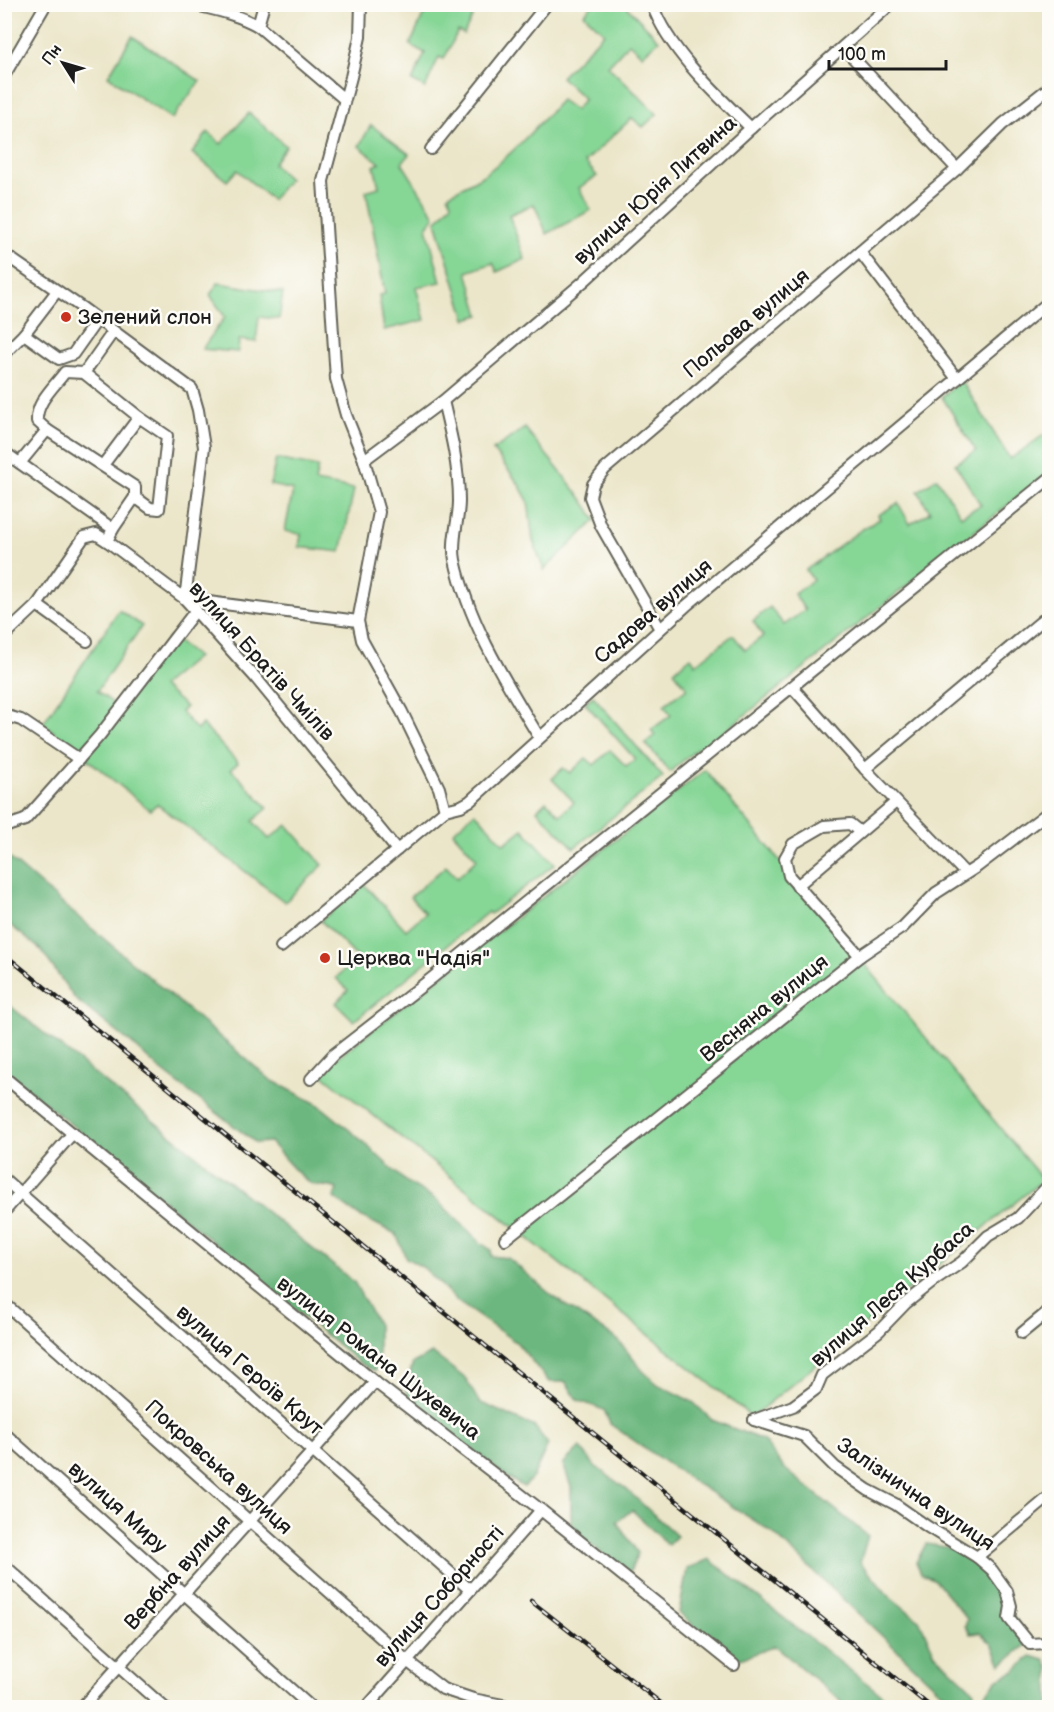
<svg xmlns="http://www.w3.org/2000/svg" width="1054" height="1712" viewBox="0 0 1054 1712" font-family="'Balsamiq Sans',sans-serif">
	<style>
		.green { fill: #86d696; stroke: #517959; stroke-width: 1.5 }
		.forest { fill: #6cb77f; stroke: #446a4e; stroke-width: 1.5 }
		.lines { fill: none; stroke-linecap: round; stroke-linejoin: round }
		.minor-casing { stroke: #646359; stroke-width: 14 }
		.minor { stroke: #fff; stroke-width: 10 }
		.rail-casing { stroke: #1c1c1c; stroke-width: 4.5 }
		.rail { stroke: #fdfcf7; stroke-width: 2; stroke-dasharray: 7; stroke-linecap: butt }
		.poi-dot { fill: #c8321e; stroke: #fdfcf7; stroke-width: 2 }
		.labels { text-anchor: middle; stroke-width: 5; stroke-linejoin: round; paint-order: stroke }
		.street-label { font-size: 21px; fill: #1c1c1c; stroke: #fdfcf7 }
		.poi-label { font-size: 21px; fill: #1c1c1c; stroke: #fdfcf7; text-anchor: start }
	</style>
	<rect width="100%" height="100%" fill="#fdfcf7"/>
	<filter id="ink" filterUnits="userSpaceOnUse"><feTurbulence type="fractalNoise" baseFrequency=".0167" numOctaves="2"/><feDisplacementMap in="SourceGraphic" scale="12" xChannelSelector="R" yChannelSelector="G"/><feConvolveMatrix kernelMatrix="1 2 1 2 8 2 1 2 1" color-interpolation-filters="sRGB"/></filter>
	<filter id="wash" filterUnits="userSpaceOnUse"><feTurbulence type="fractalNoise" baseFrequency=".008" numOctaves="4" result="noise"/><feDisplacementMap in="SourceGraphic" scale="24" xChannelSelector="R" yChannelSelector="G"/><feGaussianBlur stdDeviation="1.35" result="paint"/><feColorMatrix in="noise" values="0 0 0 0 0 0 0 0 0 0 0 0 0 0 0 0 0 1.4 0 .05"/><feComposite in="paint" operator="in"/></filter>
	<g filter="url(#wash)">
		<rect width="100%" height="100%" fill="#ebe6c9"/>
		<!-- green -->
		<g class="green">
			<path d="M593,4L625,5L659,40L642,55L629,43L608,66L657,114L643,127L632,118L585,162L597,176L579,188L591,210L547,234L534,204L509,215L525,259L497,272L493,263L467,272L480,315L466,319L436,222L452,203L448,195C459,188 471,183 482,176C512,155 536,127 561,100L575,110L584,99L561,77L604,33L584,14Z"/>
			<polygon points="428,5 478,5 464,34 458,31 444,59 439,57 425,88 412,81 425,53 410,45"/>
			<polygon points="132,36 200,81 172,119 108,76"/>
			<polygon points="249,113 286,146 273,164 289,179 272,200 237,170 227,181 192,153 208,132 221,144"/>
			<polygon points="371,125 409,154 402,163 435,216 427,227 441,282 416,287 425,320 384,330 379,295 385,294 366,191 379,187 374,166 380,163 359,146"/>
			<polygon points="218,283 283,293 279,319 259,317 256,342 239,340 238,352 202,349 225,317 210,295"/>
			<polygon points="961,380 1010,459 1048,432 1050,434 1049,472 704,748 698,748 670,772 645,743 655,735 651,730 671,715 664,705 687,688 674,671 691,657 696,664 733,635 745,650 763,636 753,621 770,607 784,625 805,610 794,594 813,580 806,570 861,530 880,519 878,515 898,503 910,524 930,512 918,491 937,478 961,516 981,505 955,464 976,451 942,397"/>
			<polygon points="525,428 583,500 596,520 544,570 533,541 528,501 518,483 493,450"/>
			<polygon points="276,459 318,467 315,482 354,489 341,552 299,547 301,534 285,531 293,490 270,485"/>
			<polygon points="119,610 142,626 97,691 117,706 170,636 197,657 162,686 186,707 181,712 197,730 202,724 238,763 231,769 268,808 253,821 269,839 287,825 323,865 285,902 157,804 150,810 43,723"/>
			<polygon points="593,696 663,777 574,848 537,810 546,801 560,815 574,802 552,779 563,768 570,773 586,758 594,765 610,750 626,766 635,759 585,703"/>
			<polygon points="705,770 1043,1180 752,1417 319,1072"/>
			<polygon points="475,812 504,844 523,829 555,864 490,914 488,912 354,1021 336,1003 348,990 336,978 357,957 321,921 363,883 406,930 425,913 410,897 446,866 457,878 477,859 453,832"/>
		</g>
		<!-- forest -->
		<g class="forest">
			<path d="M4,853L64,905L271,1080L319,1105L358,1137L405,1181L436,1199L481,1243L491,1250V1256L508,1258L556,1299L618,1340L643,1371L657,1384L693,1402L712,1420L763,1440L784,1468L868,1536L860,1562L888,1595L919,1620L935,1654L974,1691L972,1707H965L938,1689L772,1532L694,1482L610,1424L604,1410L577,1400L566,1382H549L517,1343L458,1302L424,1268L406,1258L396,1234L358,1215L334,1198L337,1189C329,1185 316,1187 310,1183C296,1174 282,1155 270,1142L256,1143L158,1068L131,1043L75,999L41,950L5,921Z"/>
			<polygon points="4,1001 354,1282 378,1325 378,1356 375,1371 361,1364 5,1070"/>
			<polygon points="432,1353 466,1379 479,1402 535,1427 548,1444 533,1477 524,1487 510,1479 412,1405 405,1389 413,1363"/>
			<polygon points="580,1447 595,1466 625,1488 677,1536 668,1545 632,1510 617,1522 638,1553 629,1574 571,1529 571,1487 563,1464"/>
			<polygon points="926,1544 946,1547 973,1559 989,1580 1027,1636 1026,1645 1001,1665 992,1644 980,1633 970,1634 965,1626 967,1619 935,1580 921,1573 916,1562"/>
			<polygon points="709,1559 897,1707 848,1707 775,1646 735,1661 679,1613 687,1569"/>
			<polygon points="1031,1656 1045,1660 1049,1668 1049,1707 982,1707 981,1700 998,1679 1015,1671"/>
		</g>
	</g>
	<g filter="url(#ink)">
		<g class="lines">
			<!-- minor casing -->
			<g class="minor-casing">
				<g id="minor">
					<path d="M192,4C215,10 237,14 258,26L344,99"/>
					<polyline points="361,4 360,37 351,77 323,181 336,379 346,415 364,460 379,512 358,621 362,640 402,712 439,788 445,810"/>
					<path d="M652,4C668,50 717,95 751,128"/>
					<polyline points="258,26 264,4"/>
					<polyline points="843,47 957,169"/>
					<polyline points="4,76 46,4"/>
					<polyline points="431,149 547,4"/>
					<polyline points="860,252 957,379"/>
					<polyline points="4,254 81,307 192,389 198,410 204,447 185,599 358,621"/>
					<polyline points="113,332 84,373 139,417"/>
					<polyline points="24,334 59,359 73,354 97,320"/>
					<polyline points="4,354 24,334 57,291"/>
					<path d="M443,401C451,434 459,467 459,501C459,521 451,540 455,560C469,624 506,682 539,737"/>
					<path d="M47,430L37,421C36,402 54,387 65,372L84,373"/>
					<polyline points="4,452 113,529 107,541 185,599 255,677 397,850"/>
					<polyline points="364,460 443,401 583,282 751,128 891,4"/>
					<polyline points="20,463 47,430 135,487 135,497 113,529"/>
					<polyline points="103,465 139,417 167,436 159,509 150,508 135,497"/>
					<polyline points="37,605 87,641"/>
					<polyline points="660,629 601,526 590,497 593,484 605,469 957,169 1003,124 1050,87"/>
					<polyline points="4,636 37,605 84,537 96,534 107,541"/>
					<polyline points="792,687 865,769 965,873"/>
					<polyline points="4,715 21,720 79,759"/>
					<polyline points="865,769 1050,614"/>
					<polyline points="4,827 25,820 79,759 100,735 196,610"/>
					<polyline points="797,886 896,802"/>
					<polyline points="281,947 445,810 461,806 470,801 686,606 1050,301"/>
					<polyline points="860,956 789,876 785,858 793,844 824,826 850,824 860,832"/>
					<polyline points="4,1077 375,1382 541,1510 734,1665"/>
					<polyline points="311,1079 333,1055 432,978 1050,478"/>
					<polyline points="4,1179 470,1590"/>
					<polyline points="4,1212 73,1133"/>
					<polyline points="505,1239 860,956 903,927 936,893 978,866 1050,811"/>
					<polyline points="4,1303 407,1661 443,1689 473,1699 518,1708"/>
					<polyline points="1022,1333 1050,1310"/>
					<polyline points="754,1420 804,1436 835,1467 868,1490 895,1504 928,1527 977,1557 992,1570 1007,1591 1011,1606 1009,1618 1030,1644 1046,1643 1050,1647"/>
					<polyline points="754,1420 793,1406 816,1389 822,1375 879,1331 906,1303 934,1281 962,1262 988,1236 1018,1218 1046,1188 1050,1187"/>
					<polyline points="4,1433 312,1708"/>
					<polyline points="977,1557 1050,1496"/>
					<polyline points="4,1565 165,1708"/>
					<polyline points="4,1699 14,1708"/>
					<polyline points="81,1708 375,1382"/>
					<polyline points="366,1708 541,1510"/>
				</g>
			</g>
			<!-- minor -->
			<use href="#minor" class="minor"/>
			<!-- rail casing -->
			<g class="rail-casing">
				<g id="rail">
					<polyline points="4,954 259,1162 932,1708"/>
					<polyline points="531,1601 667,1708"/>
				</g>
			</g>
			<!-- rail -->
			<use href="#rail" class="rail"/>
		</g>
	</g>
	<!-- markers -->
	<g class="poi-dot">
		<circle cx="66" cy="317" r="6"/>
		<circle cx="325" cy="958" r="6"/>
	</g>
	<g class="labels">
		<!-- street labels -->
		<g class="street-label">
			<text transform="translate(655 190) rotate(-42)" y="7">вулиця Юрія Литвина</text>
			<text transform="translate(746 323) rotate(-40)" y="7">Польова вулиця</text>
			<text transform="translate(653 611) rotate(-41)" y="7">Садова вулиця</text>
			<text transform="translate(262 661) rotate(48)" y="7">вулиця Братів Чмілів</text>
			<text transform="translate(764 1008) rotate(-39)" y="7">Весняна вулиця</text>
			<text transform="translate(892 1294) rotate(-41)" y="7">вулиця Леся Курбаса</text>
			<text transform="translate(379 1358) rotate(38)" y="7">вулиця Романа Шухевича</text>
			<text transform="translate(250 1370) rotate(41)" y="7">вулиця Героїв Крут</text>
			<text transform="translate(219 1467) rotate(42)" y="7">Покровська вулиця</text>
			<text transform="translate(916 1494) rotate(34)" y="7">Залізнична вулиця</text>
			<text transform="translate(118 1507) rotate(42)" y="7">вулиця Миру</text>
			<text transform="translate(177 1572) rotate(-48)" y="7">Вербна вулиця</text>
			<text transform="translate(439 1596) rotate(-48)" y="7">вулиця Соборності</text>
		</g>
		<!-- poi labels -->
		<g class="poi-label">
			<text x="78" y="324">Зелений слон</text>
			<text x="337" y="965">Церква "Надія"</text>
		</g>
	</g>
	<!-- margin -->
	<rect width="1054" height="1712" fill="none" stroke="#fdfcf7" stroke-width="24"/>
	<!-- north arrow -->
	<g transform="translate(63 63) rotate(307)" stroke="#fdfcf7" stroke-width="4.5" paint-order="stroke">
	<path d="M0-4.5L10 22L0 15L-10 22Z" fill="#1c1c1c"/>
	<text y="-9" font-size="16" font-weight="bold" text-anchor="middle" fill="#1c1c1c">Пн</text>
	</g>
	<!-- scale -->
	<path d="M829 60v9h117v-9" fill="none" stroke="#1c1c1c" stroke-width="3"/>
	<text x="838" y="60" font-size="18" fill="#1c1c1c" stroke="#fdfcf7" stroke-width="4.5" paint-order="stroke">100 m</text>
</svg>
